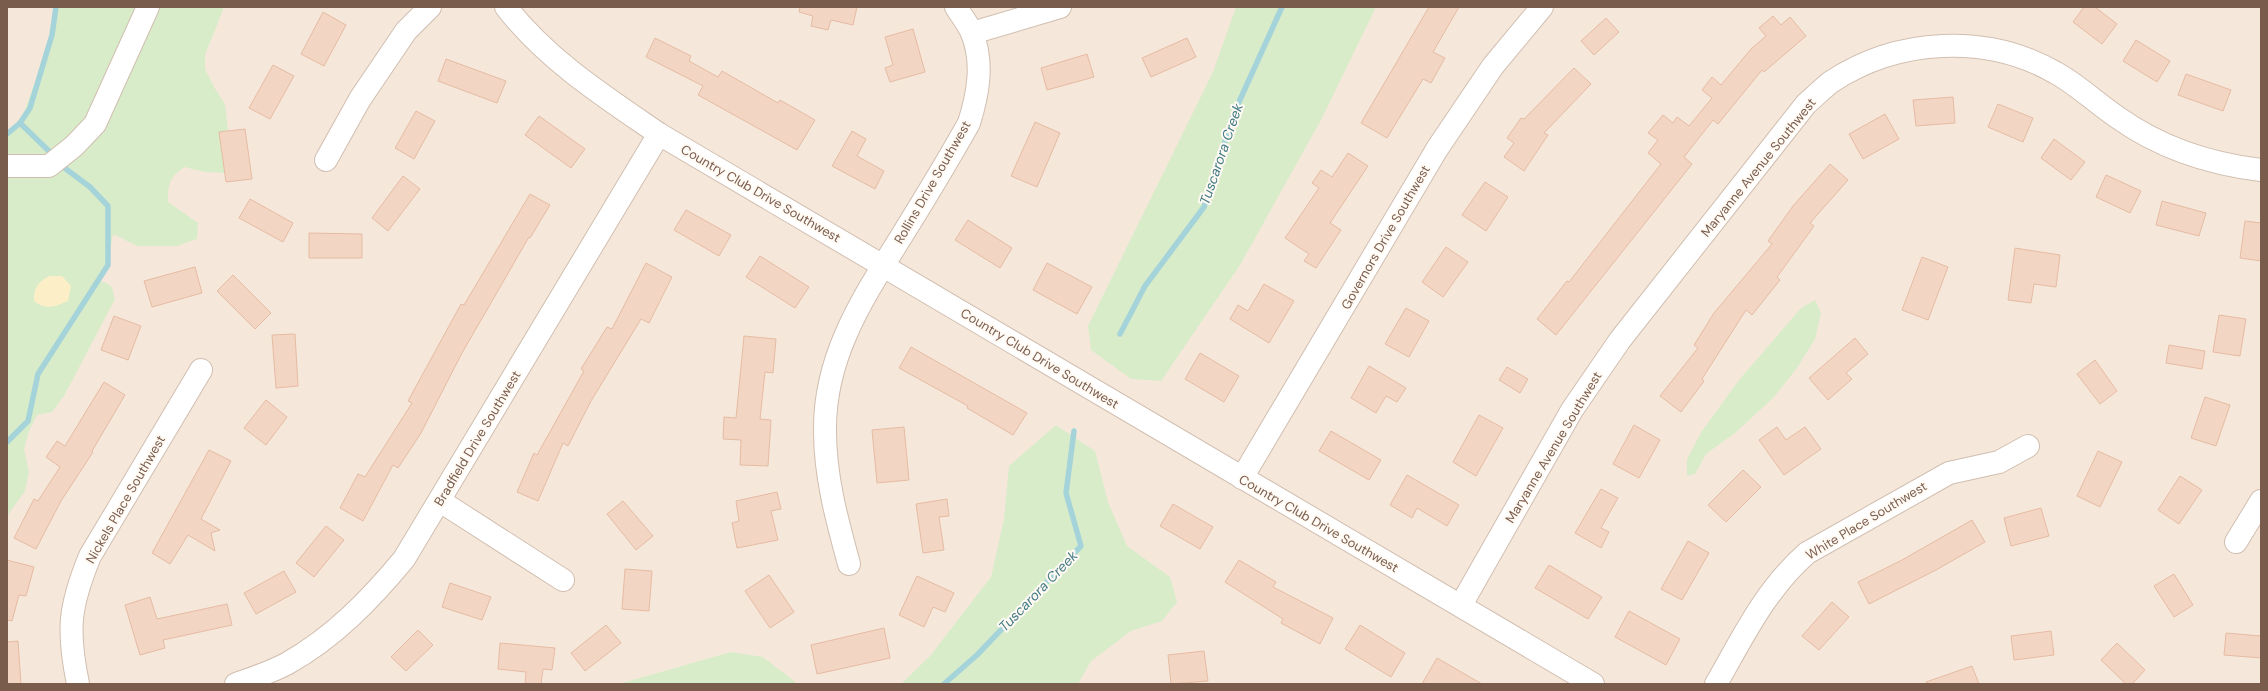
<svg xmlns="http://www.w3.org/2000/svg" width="2268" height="691" viewBox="0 0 2268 691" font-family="'DM Sans',sans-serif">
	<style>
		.residential { fill: #f5e8da }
		.green { fill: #d8ecc9 }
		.sand { fill: #fcefc7 }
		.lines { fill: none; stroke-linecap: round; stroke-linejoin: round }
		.stream { stroke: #a5d3da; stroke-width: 5.5 }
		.building { fill: #f3d5c3; stroke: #e6bba3 }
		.minor-casing { stroke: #d1beb0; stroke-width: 24 }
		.minor { stroke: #fff; stroke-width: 22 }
		.labels { text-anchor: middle; stroke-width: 4; stroke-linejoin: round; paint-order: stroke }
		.street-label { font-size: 13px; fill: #7a5c4d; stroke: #fffaf3 }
		.water-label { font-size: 14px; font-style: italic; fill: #437c86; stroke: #fffaf3 }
	</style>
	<rect width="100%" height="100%" fill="#fdf6ec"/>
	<!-- residential -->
	<g class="residential">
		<polygon points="7,7 56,7 52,35 20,123 7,135"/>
		<polygon points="187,7 2261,7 2261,684 7,684 7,442 109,235"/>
	</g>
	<!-- green -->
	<g class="green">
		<path d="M56,7H224L205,55V69L214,87L225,104L228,131L219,133L225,173L205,172L184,167C169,178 168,184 168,202L198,223L197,239L177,246H137L113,234L108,265L98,281L106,283L112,287L115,299L64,396L52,412L37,415L29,431L24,449L29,472L25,491L7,516V134L20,123L52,35Z"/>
		<polygon points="1236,7 1376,7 1321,120 1240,265 1161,381 1131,379 1091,350 1088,326 1213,72"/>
		<polygon points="1815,300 1821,313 1815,339 1797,368 1773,398 1735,433 1706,454 1695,474 1687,476 1687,459 1702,431 1739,380 1801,308"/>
		<polygon points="1056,425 1095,451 1108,502 1127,546 1170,577 1177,602 1162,621 1131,631 1091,661 1078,684 901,684 930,656 991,577 1004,519 1009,466"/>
		<polygon points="731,652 763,657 798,684 619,684"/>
	</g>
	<!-- sand -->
	<path class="sand" d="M50,276H62L71,286L68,301C56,306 46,311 34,301C33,289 39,280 50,276Z"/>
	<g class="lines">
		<!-- stream -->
		<g class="stream">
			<polyline points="20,123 52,154"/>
			<polyline points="7,134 20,123 30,108 52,35 56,7"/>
			<polyline points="1120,334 1145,286 1204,207 1234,113 1282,7"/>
			<polyline points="7,442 28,421 38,374 108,265 108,206 90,187 62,166"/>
			<polyline points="944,684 977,655 1081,546 1066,493 1074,431"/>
		</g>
	</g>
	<!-- building -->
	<g class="building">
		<polygon points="800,7 857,7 853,25 831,20 828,30 811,26 813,16 799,12"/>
		<polygon points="1429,7 1459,7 1433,52 1445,58 1431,83 1423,79 1387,138 1361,123"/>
		<polygon points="2084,7 2095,7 2117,24 2102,44 2073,22"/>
		<polygon points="323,12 346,25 324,66 301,54"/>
		<polygon points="1773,16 1781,25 1790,17 1806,36 1764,72 1762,70 1718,124 1713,120 1684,157 1692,164 1556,335 1537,319 1567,281 1569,282 1661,164 1648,153 1658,140 1648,133 1663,115 1673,123 1677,117 1689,126 1712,98 1702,90 1712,77 1721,85 1751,49 1766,36 1759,28"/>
		<polygon points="1606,18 1619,32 1594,55 1581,41"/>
		<polygon points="913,29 925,72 890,82 885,68 893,65 885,37"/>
		<polygon points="655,38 691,56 689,61 718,77 722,71 778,103 780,100 815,120 797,150 698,95 703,86 646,57"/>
		<polygon points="1187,38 1196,57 1151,77 1142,58"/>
		<polygon points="2136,40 2170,61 2157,82 2123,61"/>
		<polygon points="1087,54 1094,77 1047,90 1041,68"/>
		<polygon points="446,59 506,81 497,103 438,81"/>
		<polygon points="273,65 294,76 270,119 249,108"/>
		<polygon points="1574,68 1591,84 1544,133 1548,135 1524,171 1504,157 1514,143 1507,138 1521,118 1524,119"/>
		<polygon points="2186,74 2231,90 2223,111 2178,95"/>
		<polygon points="1953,97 1955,123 1916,126 1913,100"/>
		<polygon points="1998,104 2033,118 2023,142 1988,127"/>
		<polygon points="416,111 435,121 414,159 395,148"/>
		<polygon points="1885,114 1899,139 1863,159 1849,134"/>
		<polygon points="539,116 585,149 571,168 525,135"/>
		<polygon points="1035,122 1060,133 1037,187 1011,176"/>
		<polygon points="245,129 252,179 226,182 219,132"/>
		<polygon points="852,131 866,139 857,156 884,171 875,189 832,166"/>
		<polygon points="2054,139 2085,162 2071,180 2041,158"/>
		<polygon points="1348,153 1368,166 1330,223 1341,230 1316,268 1304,261 1309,254 1285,238 1319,188 1312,183 1321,170 1332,177"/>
		<polygon points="1830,164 1848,180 1810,223 1814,226 1777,277 1780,280 1752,315 1746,310 1702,379 1704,381 1681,412 1660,396 1698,348 1694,345 1714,313 1772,244 1768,241 1793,206"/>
		<polygon points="2106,175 2141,191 2130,213 2096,197"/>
		<polygon points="403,176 420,189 388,231 372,218"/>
		<polygon points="1485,182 1508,197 1486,231 1462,215"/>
		<polygon points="530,194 550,205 530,238 529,237 462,353 421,433 398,468 393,465 363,521 340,508 358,474 365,477 412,403 408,401 461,304 464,305"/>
		<polygon points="250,199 293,223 283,242 239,218"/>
		<polygon points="2162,201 2206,213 2199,236 2156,225"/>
		<polygon points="686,210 731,235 719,256 674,230"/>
		<polygon points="968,220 1012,248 1000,268 955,240"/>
		<polygon points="2245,221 2261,223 2261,261 2240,258"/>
		<polygon points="309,233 362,234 362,258 309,258"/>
		<polygon points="1446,247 1468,262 1443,297 1422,282"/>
		<polygon points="2015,248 2060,255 2056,287 2034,284 2031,303 2008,300"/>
		<polygon points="760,256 809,287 795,308 746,277"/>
		<polygon points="1922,257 1948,267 1928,320 1902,310"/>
		<polygon points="646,263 672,277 649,323 641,319 591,401 568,446 563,443 538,501 517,492 534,453 537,455 584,371 581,369 607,327 612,329"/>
		<polygon points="1047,263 1092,287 1077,314 1033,290"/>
		<polygon points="195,267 202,293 152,307 144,281"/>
		<polygon points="233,275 271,313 255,329 217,291"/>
		<polygon points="1264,284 1294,301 1269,343 1230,319 1238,305 1248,311"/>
		<polygon points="1406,308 1429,321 1409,357 1385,344"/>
		<polygon points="2219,315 2246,319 2240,356 2213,352"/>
		<polygon points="114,316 141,326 128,360 101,350"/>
		<polygon points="295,334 298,386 276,388 272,335"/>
		<polygon points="744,336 776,339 773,373 765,372 760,419 771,420 768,466 740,465 741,440 723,439 724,417 736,418"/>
		<polygon points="1855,338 1868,354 1846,373 1852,379 1828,400 1809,378"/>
		<polygon points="2169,345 2205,351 2202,369 2166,363"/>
		<polygon points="911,347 1027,413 1013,435 967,408 968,406 899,368"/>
		<polygon points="1200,353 1239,376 1224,402 1185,379"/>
		<polygon points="2095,360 2117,391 2100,404 2077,374"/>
		<polygon points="1369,366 1406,388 1397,402 1386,396 1376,413 1351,398"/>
		<polygon points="1507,367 1528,379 1520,393 1499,380"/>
		<polygon points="104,382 125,395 92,451 93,452 61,501 36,549 14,538 34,499 38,501 60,467 46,457 57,441 65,446"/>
		<polygon points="2205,397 2230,405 2216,446 2191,438"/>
		<polygon points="266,400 287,417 266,445 244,428"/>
		<polygon points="1479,415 1503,428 1476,476 1453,462"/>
		<polygon points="1634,425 1660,440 1639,478 1613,464"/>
		<polygon points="904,427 909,480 877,483 872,430"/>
		<polygon points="1777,427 1786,440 1805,427 1821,449 1784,475 1759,440"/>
		<polygon points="1331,431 1381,460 1369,480 1319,451"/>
		<polygon points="209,450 231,461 201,519 220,530 211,533 215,551 188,535 170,564 152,553"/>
		<polygon points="2098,451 2122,462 2100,507 2077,496"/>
		<polygon points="1743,470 1761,487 1726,522 1708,505"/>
		<polygon points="1407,475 1459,505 1447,526 1417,508 1412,518 1390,505"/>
		<polygon points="2180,476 2202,490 2179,524 2158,510"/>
		<polygon points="1601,489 1618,498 1601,528 1609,532 1601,548 1575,533"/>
		<polygon points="777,492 781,509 771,511 778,540 737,548 732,523 739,521 736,501"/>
		<polygon points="947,499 949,516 939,517 944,550 923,553 916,504"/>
		<polygon points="623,501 653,536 636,550 607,514"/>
		<polygon points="1173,504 1213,527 1200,549 1160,526"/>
		<polygon points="2041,508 2049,536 2011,546 2004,518"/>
		<polygon points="1972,520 1985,542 1936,570 1869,604 1858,582 1902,560"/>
		<polygon points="326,526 344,540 314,577 296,563"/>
		<polygon points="1688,541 1709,553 1682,600 1661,589"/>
		<polygon points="7,560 34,567 26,596 19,595 12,621 7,620"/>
		<polygon points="1239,560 1276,582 1273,587 1333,618 1320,644 1281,623 1283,619 1225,582"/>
		<polygon points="1549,565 1602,597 1588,619 1535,588"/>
		<polygon points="625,569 652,571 649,611 622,609"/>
		<polygon points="284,571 296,592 256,614 244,593"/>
		<polygon points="2174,574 2193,605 2174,617 2154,586"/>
		<polygon points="769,575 794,612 770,628 745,591"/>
		<polygon points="917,576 954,593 945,612 933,607 924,627 899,615"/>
		<polygon points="450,583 491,597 482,620 442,607"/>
		<polygon points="150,597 157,619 227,604 232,625 163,640 165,648 140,655 125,605"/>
		<polygon points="1832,602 1849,617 1819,650 1802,636"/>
		<polygon points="1629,611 1680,639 1666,665 1615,637"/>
		<polygon points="606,625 621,643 585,671 571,653"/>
		<polygon points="1360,625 1405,653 1391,677 1345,649"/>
		<polygon points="884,628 890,658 817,674 811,645"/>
		<polygon points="418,630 433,645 406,671 391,657"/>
		<polygon points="2051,631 2054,655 2014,660 2011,636"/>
		<polygon points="2226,633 2261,636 2261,658 2224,655"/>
		<polygon points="18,641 21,684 7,684 7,642"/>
		<polygon points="500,643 555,648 552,670 543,669 541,684 525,684 526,672 498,669"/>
		<polygon points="2117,643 2145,670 2132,684 2126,684 2101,660"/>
		<polygon points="1204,651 1208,681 1171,684 1168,655"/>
		<polygon points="1437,658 1482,684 1422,684"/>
		<polygon points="1972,666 1979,684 1927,684 1926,682"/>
	</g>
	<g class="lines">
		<!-- minor casing -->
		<g class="minor-casing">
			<g id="minor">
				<path d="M506,7C547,60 605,97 659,134L1593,684"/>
				<polyline points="972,33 1060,7"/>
				<polyline points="326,160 360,99 406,31 430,7"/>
				<polyline points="7,166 49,166 74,146 95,124 148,7"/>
				<polyline points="1242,478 1437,149 1493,66 1542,7"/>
				<polyline points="440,501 563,580"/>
				<polyline points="2236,542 2261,501"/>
				<path d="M849,564C837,520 825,477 825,431C824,356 863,298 901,237C924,200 947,162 969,123C978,94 984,63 972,33C968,24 961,15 956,7"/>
				<path d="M1461,605L1572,410L1620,340L1806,104C1814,97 1822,89 1831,82C1897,38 1987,33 2056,73C2078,85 2096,103 2117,117C2159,147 2210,164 2261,170"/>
				<path d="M78,684C67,630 69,607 90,556L201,370"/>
				<path d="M236,684C253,678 272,672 288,663C334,637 370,600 404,559L659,134"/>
				<path d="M1716,684C1743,637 1765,590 1807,553L1949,473L1999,462L2028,446"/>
			</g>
		</g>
		<!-- minor -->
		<use href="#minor" class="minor"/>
	</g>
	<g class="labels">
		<!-- street labels -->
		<g class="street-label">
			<text transform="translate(1758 167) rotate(-51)" y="5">Maryanne Avenue Southwest</text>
			<text transform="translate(932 182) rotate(-60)" y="5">Rollins Drive Southwest</text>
			<text transform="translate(761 193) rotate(30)" y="5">Country Club Drive Southwest</text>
			<text transform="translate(1385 237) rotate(-60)" y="5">Governors Drive Southwest</text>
			<text transform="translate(1040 358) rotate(31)" y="5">Country Club Drive Southwest</text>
			<text transform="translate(477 438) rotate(-59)" y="5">Bradfield Drive Southwest</text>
			<text transform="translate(1553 447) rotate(-59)" y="5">Maryanne Avenue Southwest</text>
			<text transform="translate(125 499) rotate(-60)" y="5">Nickels Place Southwest</text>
			<text transform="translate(1866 520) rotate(-31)" y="5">White Place Southwest</text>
			<text transform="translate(1319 523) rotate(30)" y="5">Country Club Drive Southwest</text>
		</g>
		<!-- water labels -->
		<g class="water-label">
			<text transform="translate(1221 154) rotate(-71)" y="5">Tuscarora Creek</text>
			<text transform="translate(1038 591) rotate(-46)" y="5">Tuscarora Creek</text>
		</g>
	</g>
	<!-- border -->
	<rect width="2268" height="691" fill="none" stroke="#7a5c4d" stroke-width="16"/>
</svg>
